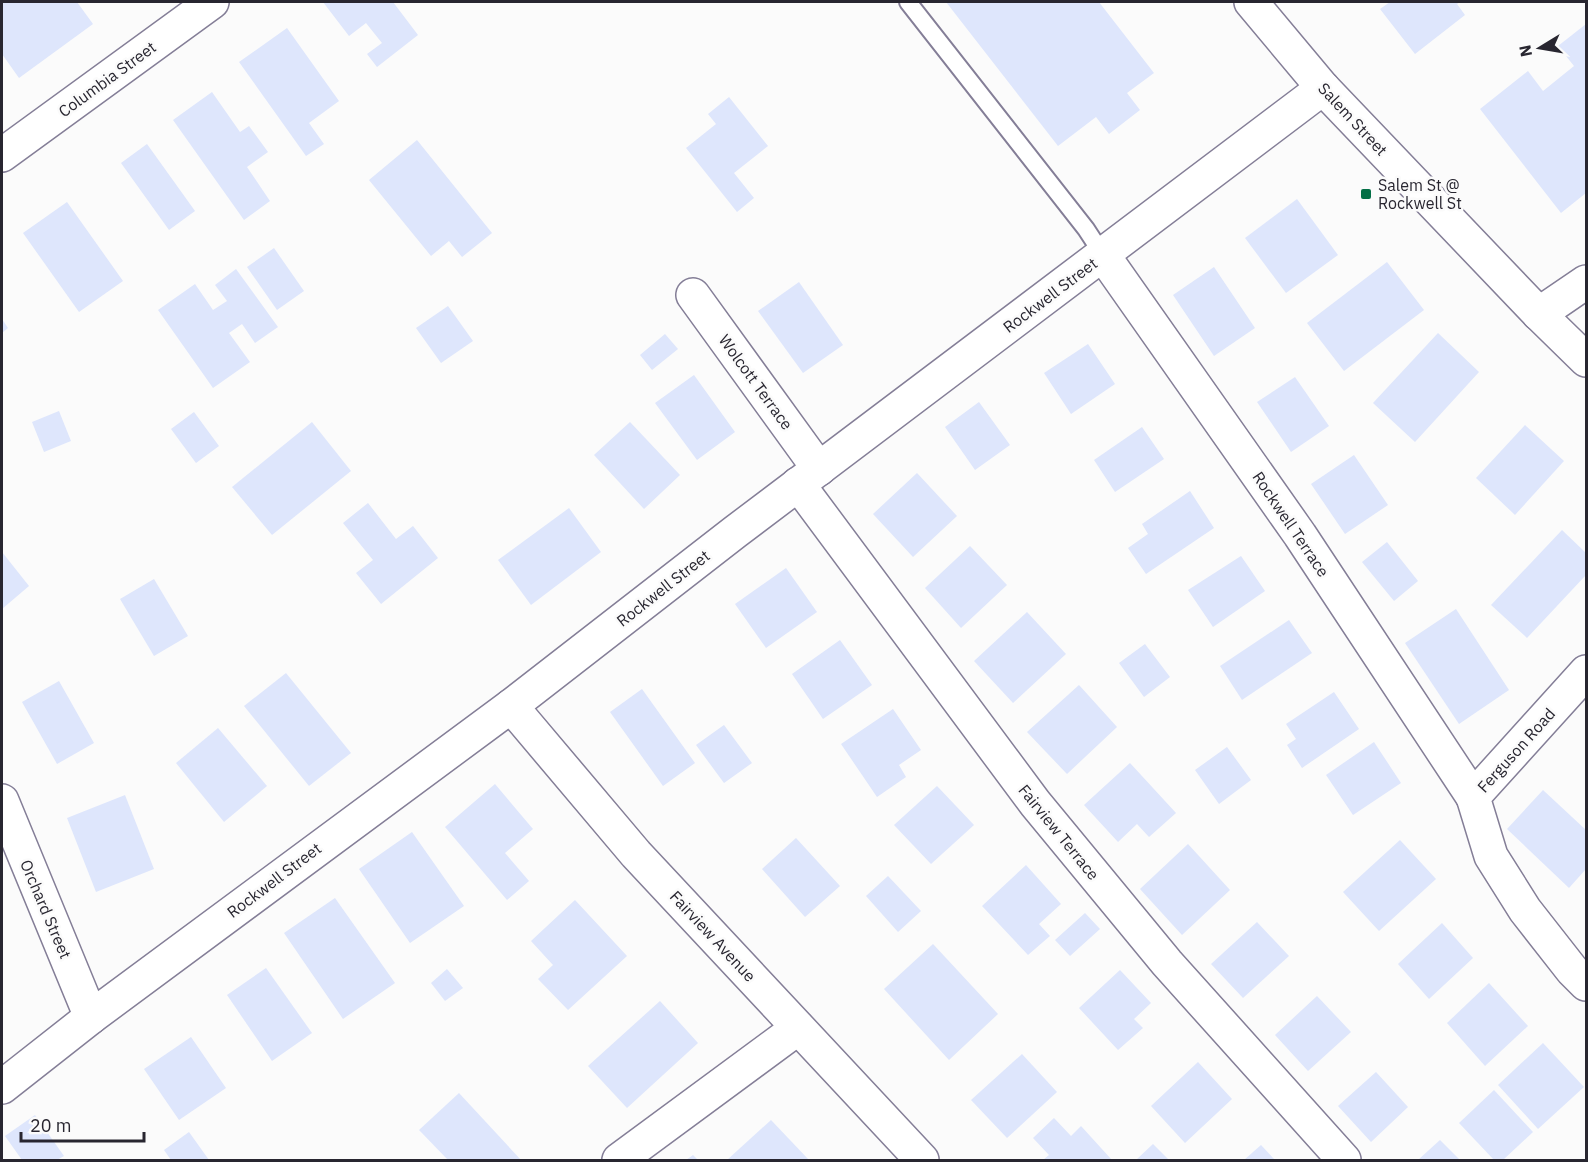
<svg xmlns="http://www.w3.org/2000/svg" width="1588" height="1162" viewBox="0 0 1588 1162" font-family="'IBM Plex Sans',sans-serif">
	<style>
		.building { fill: #dee6fc }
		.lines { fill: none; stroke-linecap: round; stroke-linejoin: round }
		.service-casing { stroke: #847e97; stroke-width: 20 }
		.minor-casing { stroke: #847e97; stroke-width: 36 }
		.tertiary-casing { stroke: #847e97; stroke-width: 36 }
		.secondary-casing { stroke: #847e97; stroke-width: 36 }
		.service { stroke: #fff; stroke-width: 16 }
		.minor { stroke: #fff; stroke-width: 33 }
		.tertiary { stroke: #fff; stroke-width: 33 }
		.secondary { stroke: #fff; stroke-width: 33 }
		.poi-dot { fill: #046f46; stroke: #fbfbfb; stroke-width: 2 }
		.labels { text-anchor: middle; stroke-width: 5; stroke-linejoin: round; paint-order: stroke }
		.street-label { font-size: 16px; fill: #282630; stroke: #fbfbfb }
		.poi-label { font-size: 16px; fill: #282630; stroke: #fbfbfb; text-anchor: start }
	</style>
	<rect width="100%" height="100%" fill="#fbfbfb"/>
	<!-- building -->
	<g class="building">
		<polygon points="2,2 77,2 93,24 19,78 2,54"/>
		<polygon points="323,2 393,2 418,35 377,67 367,54 382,43 366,23 349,36"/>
		<polygon points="946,2 1099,2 1154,73 1127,93 1140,110 1109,134 1096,117 1058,146"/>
		<polygon points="1390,2 1460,2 1457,4 1465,15 1415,54 1380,9"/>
		<polygon points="1586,24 1586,193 1561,213 1480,109 1528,71 1543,91 1574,66 1558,46"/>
		<polygon points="287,28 339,101 309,123 324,144 306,156 239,62"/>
		<polygon points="212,92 240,132 249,126 268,152 247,167 270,201 244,220 173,120"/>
		<polygon points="729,97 768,146 734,173 754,198 737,212 686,148 716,124 708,114"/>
		<polygon points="417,140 492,233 462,257 449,241 431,256 369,180"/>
		<polygon points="147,144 195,211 169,230 121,163"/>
		<polygon points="1297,199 1338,255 1286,293 1245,238"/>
		<polygon points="67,202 123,281 79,312 23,233"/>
		<polygon points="274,248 304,291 277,310 247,267"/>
		<polygon points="1387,262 1424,310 1344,371 1307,323"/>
		<polygon points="1214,267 1255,328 1214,356 1173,295"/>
		<polygon points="236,269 278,327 255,343 242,324 229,333 250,362 213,388 158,310 195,284 213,310 227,301 215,285"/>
		<polygon points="799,282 843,345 803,373 758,311"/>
		<polygon points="448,306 473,341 441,363 416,328"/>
		<polygon points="2,319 8,328 2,333"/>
		<polygon points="1438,333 1479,372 1415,442 1373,403"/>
		<polygon points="665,334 678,349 652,370 640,355"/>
		<polygon points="1088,344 1115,384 1071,414 1044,373"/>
		<polygon points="694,375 735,432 697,460 655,403"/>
		<polygon points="1295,377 1329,426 1291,452 1257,402"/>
		<polygon points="979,402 1010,445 975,470 945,427"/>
		<polygon points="59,411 71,441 44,452 32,422"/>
		<polygon points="194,412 219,446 196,463 171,429"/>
		<polygon points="312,422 351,471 272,535 232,487"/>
		<polygon points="630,422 680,475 644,509 594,455"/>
		<polygon points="1525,425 1564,461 1515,515 1476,478"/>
		<polygon points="1142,427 1164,459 1115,492 1094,460"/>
		<polygon points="1354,455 1388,505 1345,534 1311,484"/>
		<polygon points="917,473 957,516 913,557 873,514"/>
		<polygon points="1190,491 1214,528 1146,574 1128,548 1148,534 1142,524"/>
		<polygon points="368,503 396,539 413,526 438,558 381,604 356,573 373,560 343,523"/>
		<polygon points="569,508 601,552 531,605 498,560"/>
		<polygon points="1562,530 1586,553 1586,575 1527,638 1491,605"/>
		<polygon points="1387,542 1418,581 1394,601 1362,562"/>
		<polygon points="970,546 1007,585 961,628 925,588"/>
		<polygon points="2,552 29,586 2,609"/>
		<polygon points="1241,556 1265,591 1213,627 1188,590"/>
		<polygon points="786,568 817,612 766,648 735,604"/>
		<polygon points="154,579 188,636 154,656 120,599"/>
		<polygon points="1456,609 1509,690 1459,724 1405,643"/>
		<polygon points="1027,612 1066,654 1013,703 974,661"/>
		<polygon points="1289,620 1312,653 1242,700 1220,666"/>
		<polygon points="840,640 872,685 823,719 792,674"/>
		<polygon points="1145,644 1170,677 1144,697 1119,663"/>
		<polygon points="286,673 351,753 309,786 244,706"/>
		<polygon points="59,681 94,743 57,764 22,702"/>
		<polygon points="1079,685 1117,727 1067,774 1027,732"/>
		<polygon points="642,689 695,763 663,786 610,712"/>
		<polygon points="1334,692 1359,729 1302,768 1287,745 1296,739 1286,724"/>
		<polygon points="893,709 921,750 899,765 906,777 877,797 841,744"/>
		<polygon points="724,725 752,763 724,783 696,745"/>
		<polygon points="218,728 267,786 224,822 176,763"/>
		<polygon points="1374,742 1401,783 1353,815 1326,775"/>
		<polygon points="1227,747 1251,780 1219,804 1195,770"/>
		<polygon points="1130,763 1176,813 1149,837 1137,824 1118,842 1084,805"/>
		<polygon points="495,784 533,829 505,853 529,881 507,900 445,827"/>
		<polygon points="937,786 974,825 931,864 894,825"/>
		<polygon points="1543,790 1586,830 1586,869 1569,888 1507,829"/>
		<polygon points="125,795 154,869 96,892 67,818"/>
		<polygon points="412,832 464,906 410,943 359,869"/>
		<polygon points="796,838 840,886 805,917 762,869"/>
		<polygon points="1400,840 1436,879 1379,931 1343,892"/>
		<polygon points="1188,844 1230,890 1182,935 1140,889"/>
		<polygon points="1026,865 1061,904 1039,924 1050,936 1028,955 982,906"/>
		<polygon points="888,876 921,911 898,932 866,896"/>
		<polygon points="335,898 395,983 343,1019 284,933"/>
		<polygon points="575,900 627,956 568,1010 538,979 553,965 531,941"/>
		<polygon points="1085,913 1100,929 1070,956 1055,940"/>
		<polygon points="1257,922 1289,956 1243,998 1211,964"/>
		<polygon points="1442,923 1473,958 1429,999 1398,964"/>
		<polygon points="933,944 998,1014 949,1060 884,989"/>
		<polygon points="266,968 312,1033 272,1061 227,995"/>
		<polygon points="447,969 463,988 445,1001 431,983"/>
		<polygon points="1120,970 1151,1003 1134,1019 1143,1028 1118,1050 1079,1008"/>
		<polygon points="1489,983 1528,1026 1485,1066 1447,1023"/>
		<polygon points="1317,996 1351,1032 1308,1071 1275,1035"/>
		<polygon points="660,1001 698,1043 627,1108 588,1066"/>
		<polygon points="191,1037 226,1088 179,1120 144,1069"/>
		<polygon points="1543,1043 1584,1087 1538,1129 1498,1085"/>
		<polygon points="1022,1054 1057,1092 1007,1138 971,1100"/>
		<polygon points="1198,1062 1232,1099 1185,1143 1151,1106"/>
		<polygon points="1376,1072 1408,1107 1371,1142 1338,1106"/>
		<polygon points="1494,1090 1533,1132 1503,1160 1494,1160 1459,1123"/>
		<polygon points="459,1093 521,1160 448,1160 419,1130"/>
		<polygon points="35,1115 64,1156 57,1160 22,1160 5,1136"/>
		<polygon points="1054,1118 1071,1136 1081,1126 1111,1159 1043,1160 1049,1155 1033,1138"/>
		<polygon points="771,1120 809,1160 727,1160"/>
		<polygon points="189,1132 209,1160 171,1160 164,1150"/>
		<polygon points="1440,1140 1460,1160 1418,1160"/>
		<polygon points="1153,1144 1169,1160 1136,1160"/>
		<polygon points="1261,1145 1275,1160 1244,1160"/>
		<polygon points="693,1155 698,1160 686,1160"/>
	</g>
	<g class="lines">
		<!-- service casing -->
		<g class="service-casing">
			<polyline id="service" points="908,2 1086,229 1103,255"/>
		</g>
		<!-- minor casing -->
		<g class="minor-casing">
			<g id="minor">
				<polyline points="2,155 212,2"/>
				<polyline points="1103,255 1300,535 1473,797"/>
				<polyline points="693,295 819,469"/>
				<polyline points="798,484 1035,803 1167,963 1344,1160"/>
				<polyline points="1586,672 1473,797 1491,856 1525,910 1572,970 1586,984"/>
				<polyline points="511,706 636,854 922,1160"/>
				<polyline points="2,801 91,1017"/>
				<polyline points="619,1160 798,1028"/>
			</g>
		</g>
		<!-- tertiary casing -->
		<g class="tertiary-casing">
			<g id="tertiary">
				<polyline points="1539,314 1586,282"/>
				<polyline points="2,1087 91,1017 511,706 735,532 1323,88"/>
			</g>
		</g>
		<!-- secondary casing -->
		<g class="secondary-casing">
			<polyline id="secondary" points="1251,2 1323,88 1539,314 1586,360"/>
		</g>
		<!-- service -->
		<use href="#service" class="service"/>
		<!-- minor -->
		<use href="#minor" class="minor"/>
		<!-- tertiary -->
		<use href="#tertiary" class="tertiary"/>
		<!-- secondary -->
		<use href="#secondary" class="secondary"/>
	</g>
	<!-- markers -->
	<rect class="poi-dot" x="1360" y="188" width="12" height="12" rx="3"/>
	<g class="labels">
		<!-- street labels -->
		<g class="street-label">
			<text transform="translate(107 79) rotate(-36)" y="6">Columbia Street</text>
			<text transform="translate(1353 119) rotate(47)" y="6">Salem Street</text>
			<text transform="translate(1050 295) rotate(-37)" y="6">Rockwell Street</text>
			<text transform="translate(756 382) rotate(54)" y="6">Wolcott Terrace</text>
			<text transform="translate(1291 524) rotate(56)" y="6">Rockwell Terrace</text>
			<text transform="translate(663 588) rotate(-38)" y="6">Rockwell Street</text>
			<text transform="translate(1516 750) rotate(-48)" y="6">Ferguson Road</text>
			<text transform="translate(1059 832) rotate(51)" y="6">Fairview Terrace</text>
			<text transform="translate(274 880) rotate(-37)" y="6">Rockwell Street</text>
			<text transform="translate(46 909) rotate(67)" y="6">Orchard Street</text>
			<text transform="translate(713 936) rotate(47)" y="6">Fairview Avenue</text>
		</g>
		<!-- poi labels -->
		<g class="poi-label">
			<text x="1378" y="191">Salem St @<tspan x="1378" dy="18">Rockwell St</tspan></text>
		</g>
	</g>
	<!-- border -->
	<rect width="1588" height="1162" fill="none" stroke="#282630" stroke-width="6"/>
	<!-- north arrow -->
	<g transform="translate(1540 48) rotate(259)" stroke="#fbfbfb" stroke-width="4.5" paint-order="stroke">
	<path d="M0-4.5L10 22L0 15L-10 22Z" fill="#282630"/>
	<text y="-9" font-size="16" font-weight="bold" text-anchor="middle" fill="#282630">N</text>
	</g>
	<!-- scale -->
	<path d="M21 1132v9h123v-9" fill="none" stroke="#282630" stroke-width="3"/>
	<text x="30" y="1132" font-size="18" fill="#282630" stroke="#fbfbfb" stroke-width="4.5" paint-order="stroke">20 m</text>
</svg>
